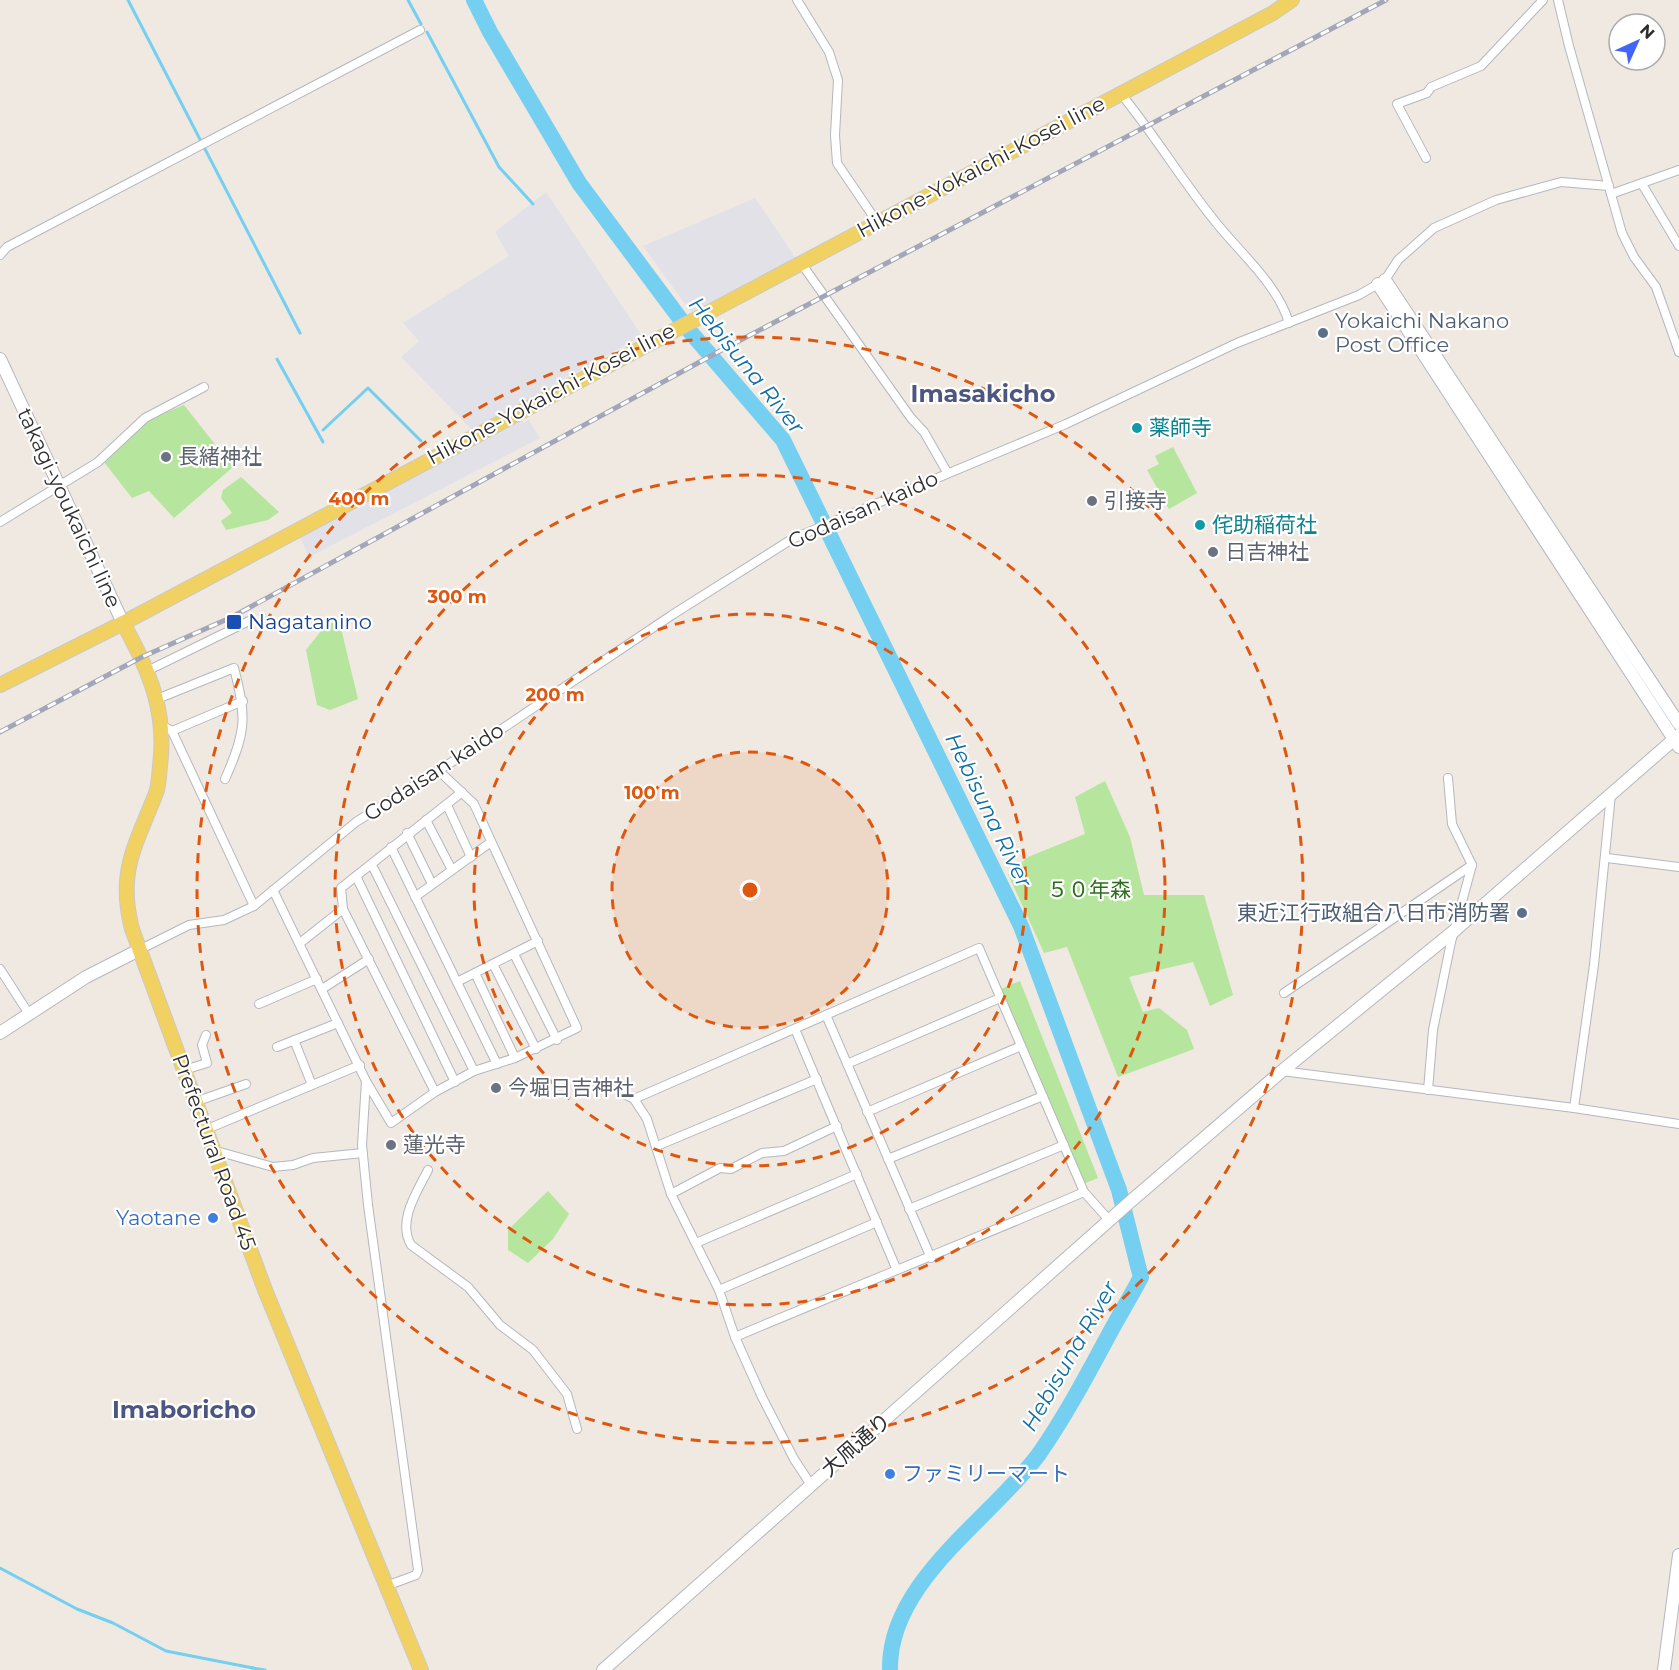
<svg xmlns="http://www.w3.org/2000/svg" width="1679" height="1670" viewBox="0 0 1679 1670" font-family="Montserrat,'Noto Sans JP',sans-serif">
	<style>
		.industrial { fill: #e3e1e8 }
		.green { fill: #b6e59e }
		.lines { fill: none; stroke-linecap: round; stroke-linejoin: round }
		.stream { stroke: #75cff0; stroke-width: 3 }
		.river { stroke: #75cff0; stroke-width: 16 }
		.street-casing { stroke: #b4b7c1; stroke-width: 10 }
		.secondary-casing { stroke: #b4b7c1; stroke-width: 14 }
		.primary-casing { stroke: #c9c9c9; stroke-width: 16 }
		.street { stroke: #fff; stroke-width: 8 }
		.secondary { stroke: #fff; stroke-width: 12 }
		.primary { stroke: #f2d163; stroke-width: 14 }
		.rail-casing { stroke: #a3a6b8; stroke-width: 5 }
		.rail { stroke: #fff; stroke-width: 3; stroke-dasharray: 9; stroke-linecap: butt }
		.ring { fill: none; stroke: #df570e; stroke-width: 3; stroke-dasharray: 10 8 }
		.service-dot { fill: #5c6f8a; stroke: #fff; stroke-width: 2 }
		.culture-dot { fill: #0f9aa8; stroke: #fff; stroke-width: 2 }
		.worship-dot { fill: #6b7280; stroke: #fff; stroke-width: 2 }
		.transit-dot { fill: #1a4fb4; stroke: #fff; stroke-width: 2 }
		.shop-dot { fill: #3f7fe0; stroke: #fff; stroke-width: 2 }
		.labels { text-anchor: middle; stroke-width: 4.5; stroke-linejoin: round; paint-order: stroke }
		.street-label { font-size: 21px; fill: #2e2e2e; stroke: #fff }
		.service-label { font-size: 21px; fill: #4e5e75; stroke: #fff; text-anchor: start }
		.culture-label { font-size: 21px; fill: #0d838f; stroke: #fff; text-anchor: start }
		.worship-label { font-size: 21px; fill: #5b616d; stroke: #fff; text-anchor: start }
		.transit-label { font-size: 21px; fill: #164399; stroke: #fff; text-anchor: start }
		.park-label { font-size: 21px; fill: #2c6e1b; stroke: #fff }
		.shop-label { font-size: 21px; fill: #366cbe; stroke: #fff; text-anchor: end }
		.water-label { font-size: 22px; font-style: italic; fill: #0d6fa3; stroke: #fff }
		.quarter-label { font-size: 24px; font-weight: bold; fill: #4d5680; stroke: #fff }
		.centre { fill: #df570e; stroke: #fff; stroke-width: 3 }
		.ring-label { font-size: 18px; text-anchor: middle; font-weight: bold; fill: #df570e; stroke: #fff; stroke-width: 4.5; stroke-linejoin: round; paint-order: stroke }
	</style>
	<rect width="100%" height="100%" fill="#efe9e1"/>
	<!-- industrial -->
	<g class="industrial">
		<polygon points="546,192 642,336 472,430 401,357 419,341 403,323 509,256 495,232"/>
		<polygon points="755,198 797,260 691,312 643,246"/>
		<polygon points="520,418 524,423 528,419 540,438 309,557 298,533"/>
	</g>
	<!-- green -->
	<g class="green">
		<polygon points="184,405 233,467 174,518 149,491 132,498 104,462 145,421"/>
		<polygon points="1173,447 1197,493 1169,509 1147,470 1159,464 1155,456"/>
		<polygon points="241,477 279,512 268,520 226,530 221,521 232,513 221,498 223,490"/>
		<polygon points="339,620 358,699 330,710 317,705 306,650 325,626"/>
		<polygon points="1105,781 1130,837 1144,895 1204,895 1233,995 1210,1006 1193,962 1129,977 1143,1012 1159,1008 1187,1030 1194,1049 1118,1077 1067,947 1044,953 1008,874 1028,857 1085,834 1075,797"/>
		<polygon points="1020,981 1098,1178 1083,1184 1001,989"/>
		<polygon points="548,1191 569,1214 553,1239 528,1263 508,1250 508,1230"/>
	</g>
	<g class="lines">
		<!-- stream -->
		<g class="stream">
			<polyline points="128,0 300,333"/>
			<polyline points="408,0 421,24"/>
			<polyline points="427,32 499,167 533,204"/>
			<polyline points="277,359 323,442"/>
			<polyline points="323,430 368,388 421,441"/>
			<polyline points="0,1568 77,1609 113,1623 166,1651 253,1668"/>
			<polyline points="253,1668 265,1670"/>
		</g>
		<!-- river -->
		<path class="river" d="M474,0L490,32L579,183L687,328L783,440L1021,926L1119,1190L1138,1266L1141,1277C1130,1298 1117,1319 1106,1340C1085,1379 1064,1418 1039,1454C991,1519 888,1582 890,1670"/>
		<!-- street casing -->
		<g class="street-casing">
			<g id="street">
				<polyline points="797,0 829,52 838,80 835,135 837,163 877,222"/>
				<polyline points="1558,0 1569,46 1622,233 1634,257 1656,287 1679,352"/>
				<path d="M1121,94C1154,134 1181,179 1214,220C1237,250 1278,284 1289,323"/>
				<polyline points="1426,158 1397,104 1427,93 1431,87 1481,66 1543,0"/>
				<polyline points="1642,184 1679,246"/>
				<polyline points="1611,194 1679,170"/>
				<polyline points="0,255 7,247 420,30"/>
				<polyline points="801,263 911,418 924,432 947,472"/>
				<polyline points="0,522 98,462 145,418 204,387"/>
				<polyline points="147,671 249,621"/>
				<path d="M157,699L234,668C247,718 246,732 225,779"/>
				<polyline points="163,726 172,731 254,906"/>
				<polyline points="172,731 243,701"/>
				<polyline points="447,805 471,857"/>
				<polyline points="426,820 452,870"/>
				<polyline points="407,833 432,884"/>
				<polyline points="391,847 497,1064"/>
				<polyline points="1607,858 1679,867"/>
				<polyline points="372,865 474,1071"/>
				<polyline points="356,876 455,1082"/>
				<polyline points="273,890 366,1081 391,1123 435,1092 474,1071 515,1058 577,1028 474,804 438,770"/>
				<polyline points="415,897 491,842"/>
				<polyline points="343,909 435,1092"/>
				<polyline points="300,943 343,909 341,888 462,792"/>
				<polyline points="141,949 189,925 224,920 254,906 356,822 463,755 672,615 792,539 1066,424 1237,343 1359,295 1385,280 1398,260 1434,228 1496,200 1561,182 1609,186"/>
				<polyline points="514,954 557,1040"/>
				<polyline points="493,964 536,1049"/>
				<polyline points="0,969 29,1014"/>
				<polyline points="475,973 515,1058"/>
				<polyline points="457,982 538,941"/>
				<polyline points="322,989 369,959"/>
				<polyline points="1284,993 1472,865"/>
				<polyline points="259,1004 317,979"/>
				<polyline points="826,1015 931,1258"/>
				<polyline points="795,1029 896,1268"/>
				<polyline points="294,1040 312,1085"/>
				<polyline points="277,1047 338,1023"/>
				<polyline points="847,1064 1000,998"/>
				<polyline points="184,1070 207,1063 202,1045 206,1035"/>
				<polyline points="1282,1071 1574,1108 1679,1124"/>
				<polyline points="366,1081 362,1145 368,1205 418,1570 416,1575 386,1586"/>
				<polyline points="1428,1090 1433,1030 1451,942 1472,865 1452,824 1448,778"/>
				<polyline points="620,1092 634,1099 979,948 1084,1192 1109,1220"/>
				<polyline points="634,1099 647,1119 671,1194 719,1290 735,1337 762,1397 794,1459 811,1485"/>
				<polyline points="195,1102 246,1084"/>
				<polyline points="1574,1108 1594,965 1611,794"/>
				<polyline points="867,1112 1021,1046"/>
				<polyline points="205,1130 360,1065"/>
				<polyline points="657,1146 817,1079"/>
				<polyline points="213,1150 273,1167 293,1165 313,1158 363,1153"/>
				<polyline points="888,1159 1043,1096"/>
				<path d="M428,1170C417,1192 397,1221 411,1245L468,1287L500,1325L533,1350L567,1394L577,1429"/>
				<polyline points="671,1194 720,1168 731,1169 762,1153 784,1151 837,1126"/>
				<polyline points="909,1209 1064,1145"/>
				<polyline points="696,1243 857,1174"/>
				<polyline points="719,1290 877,1222"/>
				<path d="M735,1337C851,1288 968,1242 1084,1192"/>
			</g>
		</g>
		<!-- secondary casing -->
		<g class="secondary-casing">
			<g id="secondary">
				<polyline points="1385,280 1679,724"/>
				<polyline points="1378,284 1679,747"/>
				<polyline points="0,359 123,623"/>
				<polyline points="0,1033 86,977 141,949"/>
				<polyline points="603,1670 1131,1201 1282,1071 1454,931 1679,735"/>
				<polyline points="1664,1670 1679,1555"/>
			</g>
		</g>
		<!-- primary casing -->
		<g class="primary-casing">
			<g id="primary">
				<path d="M123,623C149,670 167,711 160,766C159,775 159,785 156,793C136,845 117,871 132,929L265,1290L421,1670"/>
				<polyline points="0,685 123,623 1273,13 1292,0"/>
			</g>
		</g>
		<!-- street -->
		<use href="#street" class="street"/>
		<!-- secondary -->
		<use href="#secondary" class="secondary"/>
		<!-- primary -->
		<use href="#primary" class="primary"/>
		<!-- rail casing -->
		<g class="rail-casing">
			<polyline id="rail" points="0,732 142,657 232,617 718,352 1386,0"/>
		</g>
		<!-- rail -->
		<use href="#rail" class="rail"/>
	</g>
	<!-- distance rings -->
	<circle cx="750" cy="890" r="138" fill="#df570e" fill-opacity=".12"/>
	<g class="ring">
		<circle cx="750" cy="890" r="138"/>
		<circle cx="750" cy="890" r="276"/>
		<circle cx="750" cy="890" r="415"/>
		<circle cx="750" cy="890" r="553"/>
	</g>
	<!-- markers -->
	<g class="service-dot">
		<circle cx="1323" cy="333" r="6"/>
		<circle cx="1522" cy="913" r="6"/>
	</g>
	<g class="culture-dot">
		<circle cx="1137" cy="428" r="6"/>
		<circle cx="1200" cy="525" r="6"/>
	</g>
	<g class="worship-dot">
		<circle cx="166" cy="457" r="6"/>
		<circle cx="1092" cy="501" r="6"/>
		<circle cx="1213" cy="552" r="6"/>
		<circle cx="496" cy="1088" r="6"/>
		<circle cx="391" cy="1145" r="6"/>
	</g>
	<rect class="transit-dot" x="226" y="614" width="16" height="16" rx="3"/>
	<g class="shop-dot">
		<circle cx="213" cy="1218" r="6"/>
		<circle cx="890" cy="1474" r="6"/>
	</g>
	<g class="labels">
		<!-- street labels -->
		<g class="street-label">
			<text transform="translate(981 167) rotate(-28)" y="7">Hikone-Yokaichi-Kosei line</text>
			<text transform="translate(551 394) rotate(-28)" y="7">Hikone-Yokaichi-Kosei line</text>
			<text transform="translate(69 508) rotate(65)" y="7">takagi-youkaichi line</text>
			<text transform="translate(863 510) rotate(-24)" y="7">Godaisan kaido</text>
			<text transform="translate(434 772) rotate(-33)" y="7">Godaisan kaido</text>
			<text transform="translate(214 1152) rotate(70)" y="7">Prefectural Road 45</text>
			<text transform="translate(856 1445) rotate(-41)" y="7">大凧通り</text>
		</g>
		<!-- service labels -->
		<g class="service-label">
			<text x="1335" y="328">Yokaichi Nakano<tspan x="1335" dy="24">Post Office</tspan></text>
			<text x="1510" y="920" text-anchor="end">東近江行政組合八日市消防署</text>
		</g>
		<!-- culture labels -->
		<g class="culture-label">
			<text x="1149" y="435">薬師寺</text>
			<text x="1212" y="532">侘助稲荷社</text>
		</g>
		<!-- worship labels -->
		<g class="worship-label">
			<text x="178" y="464">長緒神社</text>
			<text x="1104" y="508">引接寺</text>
			<text x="1225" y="559">日吉神社</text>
			<text x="508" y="1095">今堀日吉神社</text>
			<text x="403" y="1152">蓮光寺</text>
		</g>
		<!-- transit labels -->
		<g class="transit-label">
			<text x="248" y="629">Nagatanino</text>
		</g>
		<!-- park labels -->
		<g class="park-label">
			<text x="1089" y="897">５０年森</text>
		</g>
		<!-- shop labels -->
		<g class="shop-label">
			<text x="201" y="1225">Yaotane</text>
			<text x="902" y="1481" text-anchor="start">ファミリーマート</text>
		</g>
		<!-- water labels -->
		<g class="water-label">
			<text transform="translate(747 365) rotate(51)" y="8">Hebisuna River</text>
			<text transform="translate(989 810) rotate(64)" y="8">Hebisuna River</text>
			<text transform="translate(1069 1356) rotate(-60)" y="8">Hebisuna River</text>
		</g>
		<!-- quarter labels -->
		<g class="quarter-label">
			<text x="983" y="402">Imasakicho</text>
			<text x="184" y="1418">Imaboricho</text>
		</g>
	</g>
	<circle cx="750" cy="890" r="9" class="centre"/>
	<g class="ring-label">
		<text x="359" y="505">400 m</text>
		<text x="457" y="603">300 m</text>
		<text x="555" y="701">200 m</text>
		<text x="652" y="799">100 m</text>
	</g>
	<!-- north arrow -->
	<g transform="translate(1637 42) rotate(45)"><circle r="28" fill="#ffffff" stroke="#ababab" stroke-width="1.5"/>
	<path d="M0-4.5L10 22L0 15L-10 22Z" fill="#4264fb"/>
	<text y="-9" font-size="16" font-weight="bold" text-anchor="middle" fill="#2e2e2e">N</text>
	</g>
</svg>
